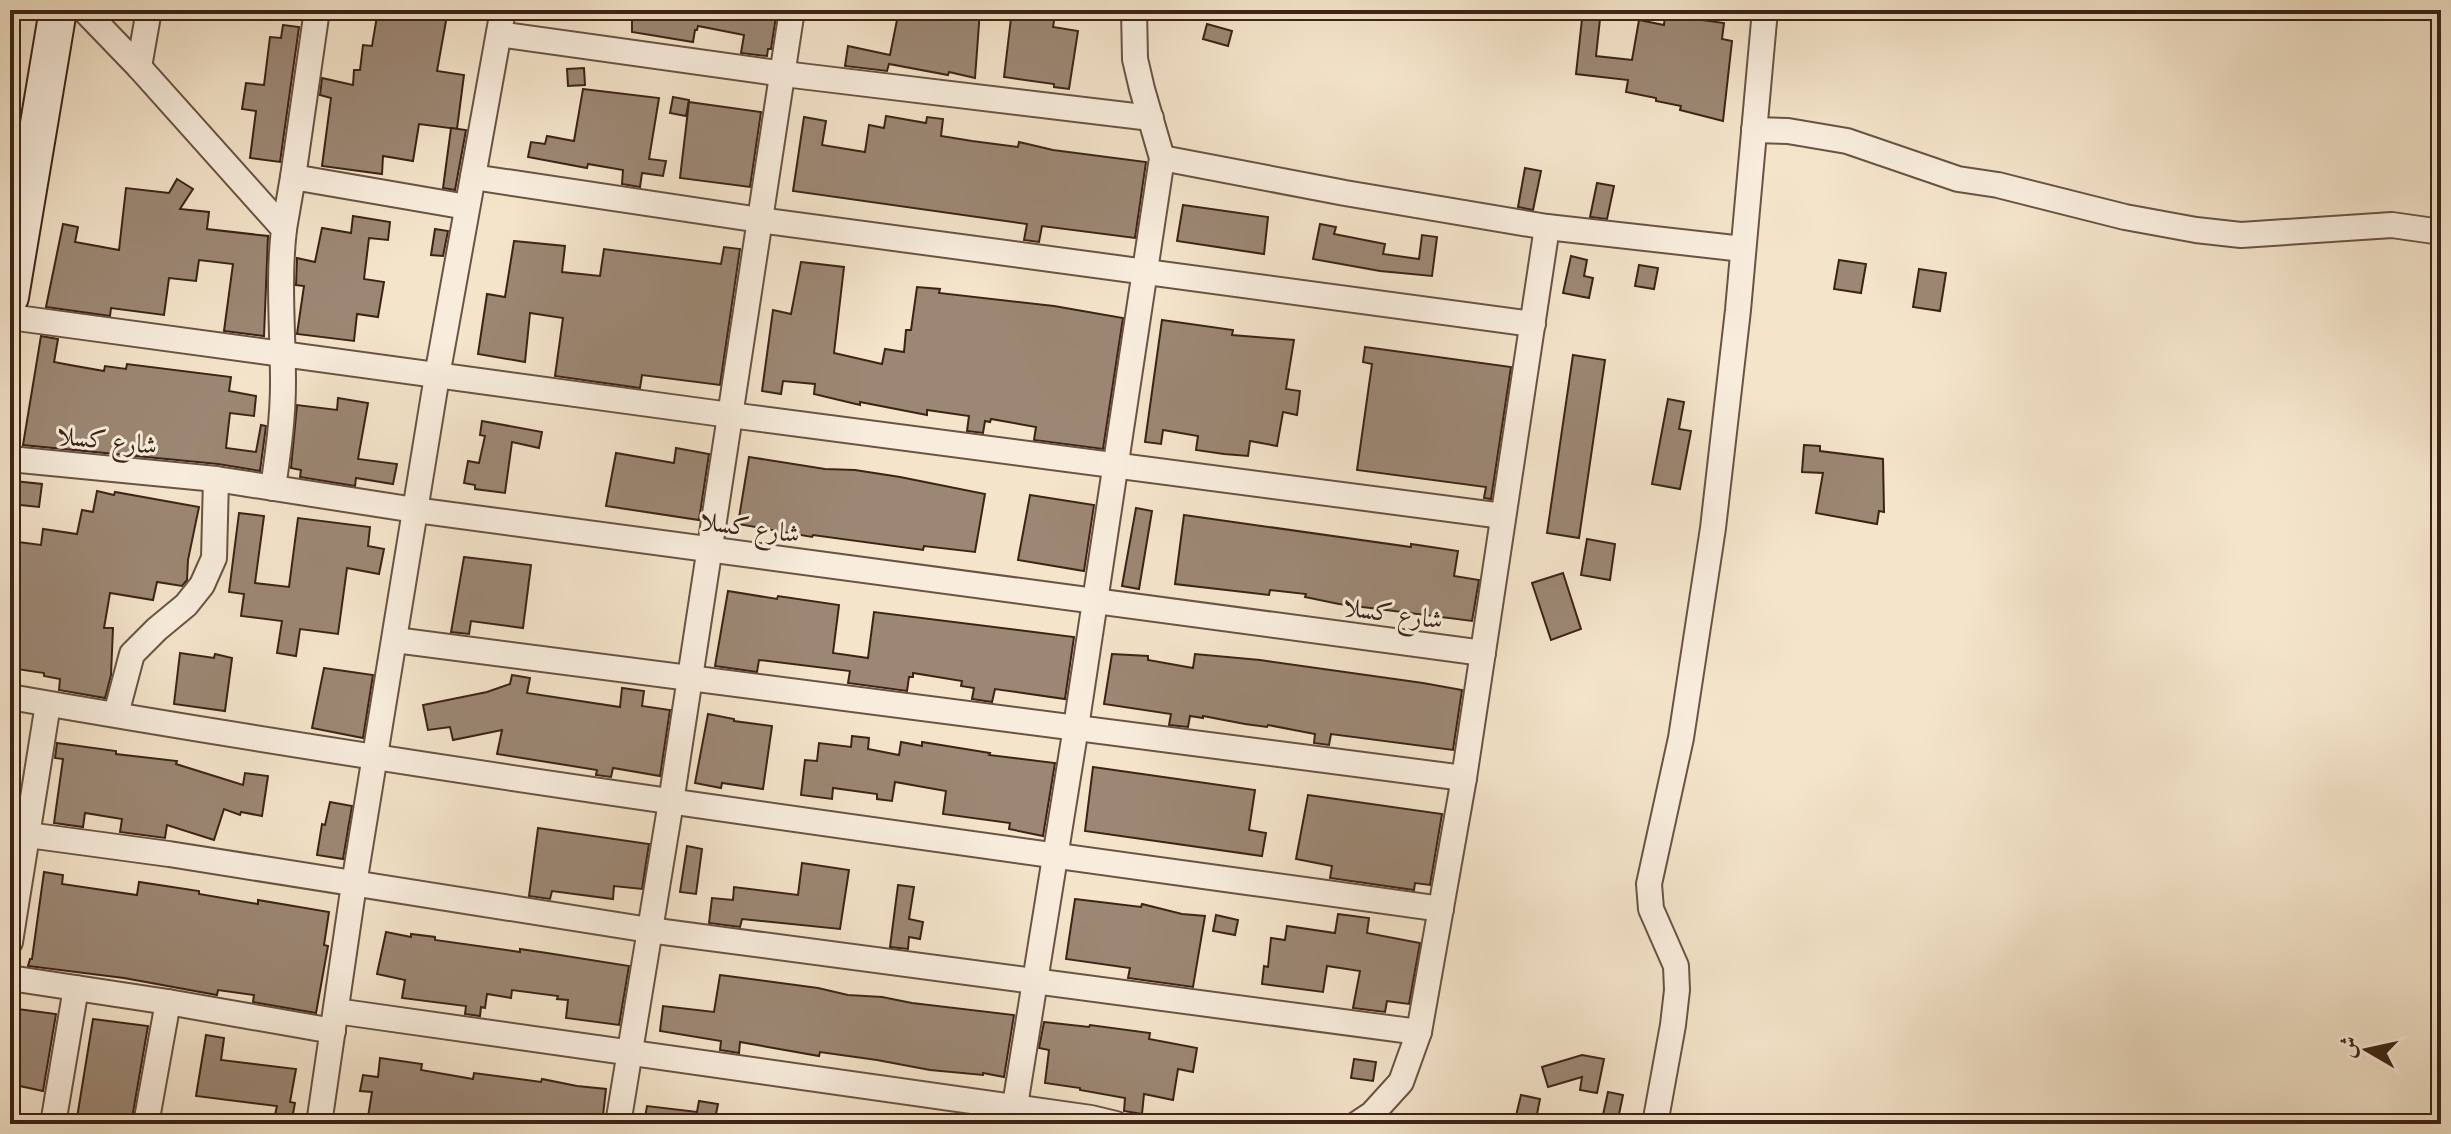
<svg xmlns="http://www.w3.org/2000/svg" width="2451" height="1134" viewBox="0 0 2451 1134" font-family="'Gentium Book Plus',Amiri,serif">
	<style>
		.building { fill: #9c8774; stroke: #3c2316; stroke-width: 2 }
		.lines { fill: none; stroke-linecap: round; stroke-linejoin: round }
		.minor-casing { stroke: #6a5343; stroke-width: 28 }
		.secondary-casing { stroke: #3c2316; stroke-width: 40 }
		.minor { stroke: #f8eddd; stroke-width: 24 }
		.secondary { stroke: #f8eddd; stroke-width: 36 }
		.labels { text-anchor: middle; stroke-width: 6; stroke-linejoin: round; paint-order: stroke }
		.street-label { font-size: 26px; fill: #3c2316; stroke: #f8eddd }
	</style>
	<rect width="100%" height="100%" fill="#f4e4ca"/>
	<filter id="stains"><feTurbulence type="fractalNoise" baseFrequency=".0025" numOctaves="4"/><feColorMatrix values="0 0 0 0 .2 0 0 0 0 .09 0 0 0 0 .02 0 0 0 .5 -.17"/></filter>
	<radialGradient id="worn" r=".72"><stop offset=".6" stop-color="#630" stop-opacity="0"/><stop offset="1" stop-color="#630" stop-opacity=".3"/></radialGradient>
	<!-- building -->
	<g class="building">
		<polygon points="378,10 448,10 437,71 464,75 457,129 419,124 413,161 383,156 382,174 322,166 331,98 320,95 322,78 353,85 354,70 360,70 363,45 372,46"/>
		<polygon points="647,10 777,10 771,49 768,49 767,56 741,53 744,35 698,26 697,30 695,30 693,42 632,32 632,16 645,16"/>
		<polygon points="899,10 980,10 975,78 949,72 948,75 889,64 887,71 845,66 848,46 890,55"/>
		<polygon points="1012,10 1056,10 1053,27 1078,31 1069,89 1054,87 1054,84 1004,77"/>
		<polygon points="1583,10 1601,10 1596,56 1632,60 1639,20 1664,25 1665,15 1724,23 1722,39 1732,41 1723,121 1680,110 1681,106 1656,101 1656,98 1626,92 1628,80 1576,74"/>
		<polygon points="1207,24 1232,31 1228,46 1203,39"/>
		<polygon points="283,25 299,27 280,162 250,158 256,111 242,109 246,83 264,85 270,37 281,38"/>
		<polygon points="584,68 585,85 568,86 567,69"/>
		<polygon points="583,89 659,98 649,159 666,161 663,176 642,173 640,187 622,184 623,170 588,164 587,168 528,157 531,142 545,144 547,136 574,141"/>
		<polygon points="673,97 689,100 686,116 670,113"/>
		<polygon points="689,102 761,112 750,187 680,178"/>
		<polygon points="886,116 926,123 927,117 943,119 941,136 972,141 1018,147 1019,142 1053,150 1146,162 1135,238 1042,226 1039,242 1024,240 1027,224 793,191 804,117 826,121 822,145 865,152 869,125 884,128"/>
		<polygon points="451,128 466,130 455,190 443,188"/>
		<polygon points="1525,168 1541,171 1533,210 1518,207"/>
		<polygon points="177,179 193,189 180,209 209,212 207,229 268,236 264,336 224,331 233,264 199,260 196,281 169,278 164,315 111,308 110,316 46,307 63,224 78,227 75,242 119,250 126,188 169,193"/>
		<polygon points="1597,183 1614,186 1607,219 1590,217"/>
		<polygon points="1183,205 1268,217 1264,254 1177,241"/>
		<polygon points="353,216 390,222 388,240 369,238 364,279 384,282 378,317 357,314 354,341 297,334 304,286 296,285 297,258 315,262 322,228 351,233"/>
		<polygon points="1320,224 1336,227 1334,234 1385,244 1383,254 1419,259 1422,235 1437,237 1432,276 1380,271 1313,259"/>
		<polygon points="435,229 448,231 443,256 431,255"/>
		<polygon points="514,241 565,246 562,272 600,276 604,249 721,264 724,247 740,249 720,385 642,375 640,388 555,376 563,318 530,313 525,362 478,354 487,294 505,297"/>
		<polygon points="1571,256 1587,260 1584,276 1593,278 1589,298 1563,293"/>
		<polygon points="1839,260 1866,264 1861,293 1834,289"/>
		<polygon points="801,262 844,267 834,353 882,364 885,349 904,352 906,330 911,330 917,287 940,289 939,293 1054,306 1123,318 1103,449 1034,440 1036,427 991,419 990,422 985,421 983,433 967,431 969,416 927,410 927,415 860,402 860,405 814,394 815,384 783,381 781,394 762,391 773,310 791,314"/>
		<polygon points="1639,265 1658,268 1654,289 1635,286"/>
		<polygon points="1919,269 1946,273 1940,311 1913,307"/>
		<polygon points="1162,320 1233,330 1232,335 1294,340 1286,389 1300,391 1297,415 1283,412 1277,446 1250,441 1248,456 1224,454 1196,450 1198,436 1163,430 1161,444 1145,442"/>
		<polygon points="41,336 58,339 54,362 70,365 104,371 105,366 126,369 127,364 231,377 229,391 256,396 254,416 230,413 226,448 256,452 261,425 266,426 260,471 218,464 23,445"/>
		<polygon points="1365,347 1511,367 1491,499 1484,498 1486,487 1357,470 1372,364 1363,362"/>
		<polygon points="1573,355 1605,360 1579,538 1547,533"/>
		<polygon points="338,398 368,403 358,459 397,464 393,484 356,478 355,486 300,477 301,470 291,468 297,405 337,410"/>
		<polygon points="1668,399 1684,402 1679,429 1691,431 1680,489 1652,484"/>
		<polygon points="482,421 542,432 539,448 512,442 505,493 475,489 475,485 464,483 468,461 479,463 485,436 480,435"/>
		<polygon points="1804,445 1820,446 1820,451 1883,459 1884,512 1879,511 1877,524 1816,513 1823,473 1802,472"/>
		<polygon points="676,448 709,454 699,520 606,506 616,453 674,463"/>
		<polygon points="749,457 825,469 855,470 900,477 985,494 975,552 924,546 923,550 813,535 812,537 738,524"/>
		<polygon points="14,481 42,484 39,507 11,504"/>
		<polygon points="97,491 114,495 115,492 199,507 188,560 187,580 182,586 157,582 153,600 110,593 104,628 113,628 111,675 105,698 59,690 60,679 44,676 44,673 10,668 10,541 41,545 43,529 77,534 82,510 93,512"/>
		<polygon points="1030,495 1094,505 1084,571 1018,560"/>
		<polygon points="1136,508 1152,511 1139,589 1122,586"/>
		<polygon points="239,513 264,516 255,583 289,587 298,518 370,527 368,546 384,549 379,574 347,568 338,634 300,629 296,656 277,653 282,621 241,616 244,594 229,592"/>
		<polygon points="1184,515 1411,547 1411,544 1458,551 1454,576 1479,580 1472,621 1339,604 1305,597 1306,594 1270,590 1269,595 1175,584"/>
		<polygon points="1587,539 1615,544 1610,580 1581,575"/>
		<polygon points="464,557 531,565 523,628 471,621 469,634 451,632"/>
		<polygon points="1563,573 1581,629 1551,640 1532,583"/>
		<polygon points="728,591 777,599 778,596 839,605 833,653 868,658 874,612 1074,637 1065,699 995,689 992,702 972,699 974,688 961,686 962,681 913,673 913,677 909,677 907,691 848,683 850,671 759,660 757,672 715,666"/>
		<polygon points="180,653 214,658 215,654 232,658 225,711 174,704"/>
		<polygon points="1112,654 1148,656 1148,660 1193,668 1195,654 1260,660 1423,683 1462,690 1453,750 1331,734 1329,745 1314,743 1315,734 1268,725 1267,727 1245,724 1203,716 1203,718 1190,716 1188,727 1169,725 1171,714 1104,704"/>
		<polygon points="324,668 373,675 363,738 312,728"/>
		<polygon points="512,675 530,678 527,693 620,707 622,688 644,691 642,706 670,710 660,776 613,768 611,777 596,775 597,770 497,754 502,730 453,740 450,727 428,730 423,705 487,692 510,684"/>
		<polygon points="708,714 734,719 734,721 772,726 763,789 722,783 721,788 695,783"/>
		<polygon points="852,736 869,738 868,749 899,755 901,742 922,746 922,742 990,753 989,755 1055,763 1043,836 1009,829 1010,823 943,814 946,791 895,782 892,801 877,799 877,794 833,788 832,799 801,795 805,760 817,761 819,743 851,747"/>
		<polygon points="57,743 116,751 116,754 177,761 176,764 243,785 245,773 268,776 262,816 241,812 240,815 224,809 214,840 167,825 165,838 120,832 122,819 85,813 83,827 54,823 63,759 55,758"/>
		<polygon points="1093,767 1255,790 1249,830 1266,833 1262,856 1085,831"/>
		<polygon points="1308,795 1442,814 1430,885 1415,883 1414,890 1330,878 1332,866 1296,859"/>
		<polygon points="330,802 352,806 343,859 317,855 322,824 325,825"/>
		<polygon points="538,828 649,844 642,889 614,886 613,899 552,891 550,899 529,896"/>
		<polygon points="687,846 702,849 696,894 680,892"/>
		<polygon points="802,863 849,870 840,929 742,919 740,927 709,923 712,898 733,900 734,887 798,895"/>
		<polygon points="44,872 63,875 62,884 137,895 139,882 199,891 199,894 258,904 258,900 329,912 324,945 328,946 316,1013 253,1002 254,995 218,990 217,995 124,978 28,966 30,959 32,959"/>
		<polygon points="898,885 914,887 909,919 923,922 920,939 909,937 908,949 890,947"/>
		<polygon points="1075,899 1141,907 1142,904 1182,914 1205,916 1193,987 1128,978 1130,968 1066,959"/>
		<polygon points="1338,914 1369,918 1367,933 1420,943 1409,1004 1387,1001 1385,1012 1353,1008 1360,971 1327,966 1323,992 1262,984 1264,966 1268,967 1271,938 1285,940 1287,926 1335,933"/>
		<polygon points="1216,915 1238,920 1235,935 1213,931"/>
		<polygon points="386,932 411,937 411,934 435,937 435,940 520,952 520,949 547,953 629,966 619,1025 566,1018 568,1000 557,999 558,996 512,990 511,998 487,994 485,1008 481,1007 480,1016 465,1014 466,1006 402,998 405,980 377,974"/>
		<polygon points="720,975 818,988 848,995 882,997 912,1003 1014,1015 1004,1077 983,1073 983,1075 930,1070 877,1060 820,1052 819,1056 740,1042 739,1053 720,1050 721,1041 660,1031 663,1006 714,1012"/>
		<polygon points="10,1008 56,1014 43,1091 10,1084"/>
		<polygon points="93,1019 148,1026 131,1124 76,1124"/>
		<polygon points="1044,1022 1089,1027 1090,1025 1150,1033 1149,1039 1197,1048 1193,1072 1178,1069 1173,1100 1144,1094 1142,1114 1124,1111 1125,1098 1080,1090 1080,1088 1045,1083 1049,1050 1039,1048"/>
		<polygon points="206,1035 224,1038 221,1060 296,1069 290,1102 295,1103 291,1124 273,1124 277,1106 196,1096"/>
		<polygon points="1582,1055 1604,1059 1597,1093 1580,1090 1582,1077 1548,1087 1542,1067"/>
		<polygon points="380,1058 422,1064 421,1070 473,1079 474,1073 541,1082 542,1079 577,1086 606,1089 602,1124 413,1124 368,1117 372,1092 360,1091 363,1075 378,1077"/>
		<polygon points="1354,1059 1376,1062 1373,1081 1351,1078"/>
		<polygon points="1608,1092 1623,1095 1617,1124 1601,1124"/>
		<polygon points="1521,1095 1540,1099 1535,1124 1514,1124"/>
		<polygon points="699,1101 718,1104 714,1124 644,1124 647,1106 697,1112"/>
	</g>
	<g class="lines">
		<!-- minor casing -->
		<g class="minor-casing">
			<g id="minor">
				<path d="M84,10L139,67L284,229C278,281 283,331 283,383C283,419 278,453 273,488"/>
				<polyline points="499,34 784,74 1151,118"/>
				<polyline points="139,67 149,10"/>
				<polyline points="1754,130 1788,131 1847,141 1958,179 1998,185 2125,217 2196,230 2241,235 2392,225 2441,232"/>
				<polyline points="1162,158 1345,193 1547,227 1743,249"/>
				<polyline points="293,177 317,10"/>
				<polyline points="473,177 760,220 1533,324"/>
				<polyline points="284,229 293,177 467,207"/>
				<polyline points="10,317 730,415 1503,516"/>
				<polyline points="10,459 216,479 415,510 1483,653"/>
				<polyline points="395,640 1464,778"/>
				<path d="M10,697C485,780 963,842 1441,909"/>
				<polyline points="116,714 132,654 157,629 186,605 202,585 214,558 216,479"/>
				<polyline points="28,835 169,854 649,930 1419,1032"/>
				<polyline points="10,942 48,704"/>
				<polyline points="10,978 168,1002 333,1031"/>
				<polyline points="336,1011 1091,1118 1116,1124"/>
				<polyline points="53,1124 76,988"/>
				<polyline points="146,1124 168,1002"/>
				<polyline points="319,1124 354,884 437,376 503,10"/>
				<polyline points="618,1124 671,802 792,10"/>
				<polyline points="1012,1124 1076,727 1162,158 1142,89 1135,59 1134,10"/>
				<polyline points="1357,1124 1372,1114 1401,1082 1419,1032 1464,778 1547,227"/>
				<polyline points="1655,1124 1673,1025 1677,990 1676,966 1651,909 1649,884 1681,738 1713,528 1738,310 1765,10"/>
			</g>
		</g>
		<!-- secondary casing -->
		<g class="secondary-casing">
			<polyline id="secondary" points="10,297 58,10"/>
		</g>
		<!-- minor -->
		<use href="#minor" class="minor"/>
		<!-- secondary -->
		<use href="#secondary" class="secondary"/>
	</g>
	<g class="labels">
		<!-- street labels -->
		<g class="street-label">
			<text transform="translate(107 440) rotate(6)" y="9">شارع كسلا</text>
			<text transform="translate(750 527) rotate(8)" y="9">شارع كسلا</text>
			<text transform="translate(1393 613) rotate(8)" y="9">شارع كسلا</text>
		</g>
	</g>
	<!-- margin -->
	<rect width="2451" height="1134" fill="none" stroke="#f4e4ca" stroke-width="40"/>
	<rect x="12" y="12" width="2427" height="1110" fill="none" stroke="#3c2316" stroke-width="4"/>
	<rect x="20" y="20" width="2411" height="1094" fill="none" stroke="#3c2316" stroke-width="2"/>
	<!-- north arrow -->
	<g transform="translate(2367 1050) rotate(279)" stroke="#f8eddd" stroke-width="6" paint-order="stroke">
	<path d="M0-6L14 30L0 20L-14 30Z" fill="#3c2316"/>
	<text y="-12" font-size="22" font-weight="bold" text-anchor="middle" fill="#3c2316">ش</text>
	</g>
	<rect width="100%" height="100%" filter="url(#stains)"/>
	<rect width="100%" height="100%" fill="url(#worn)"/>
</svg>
